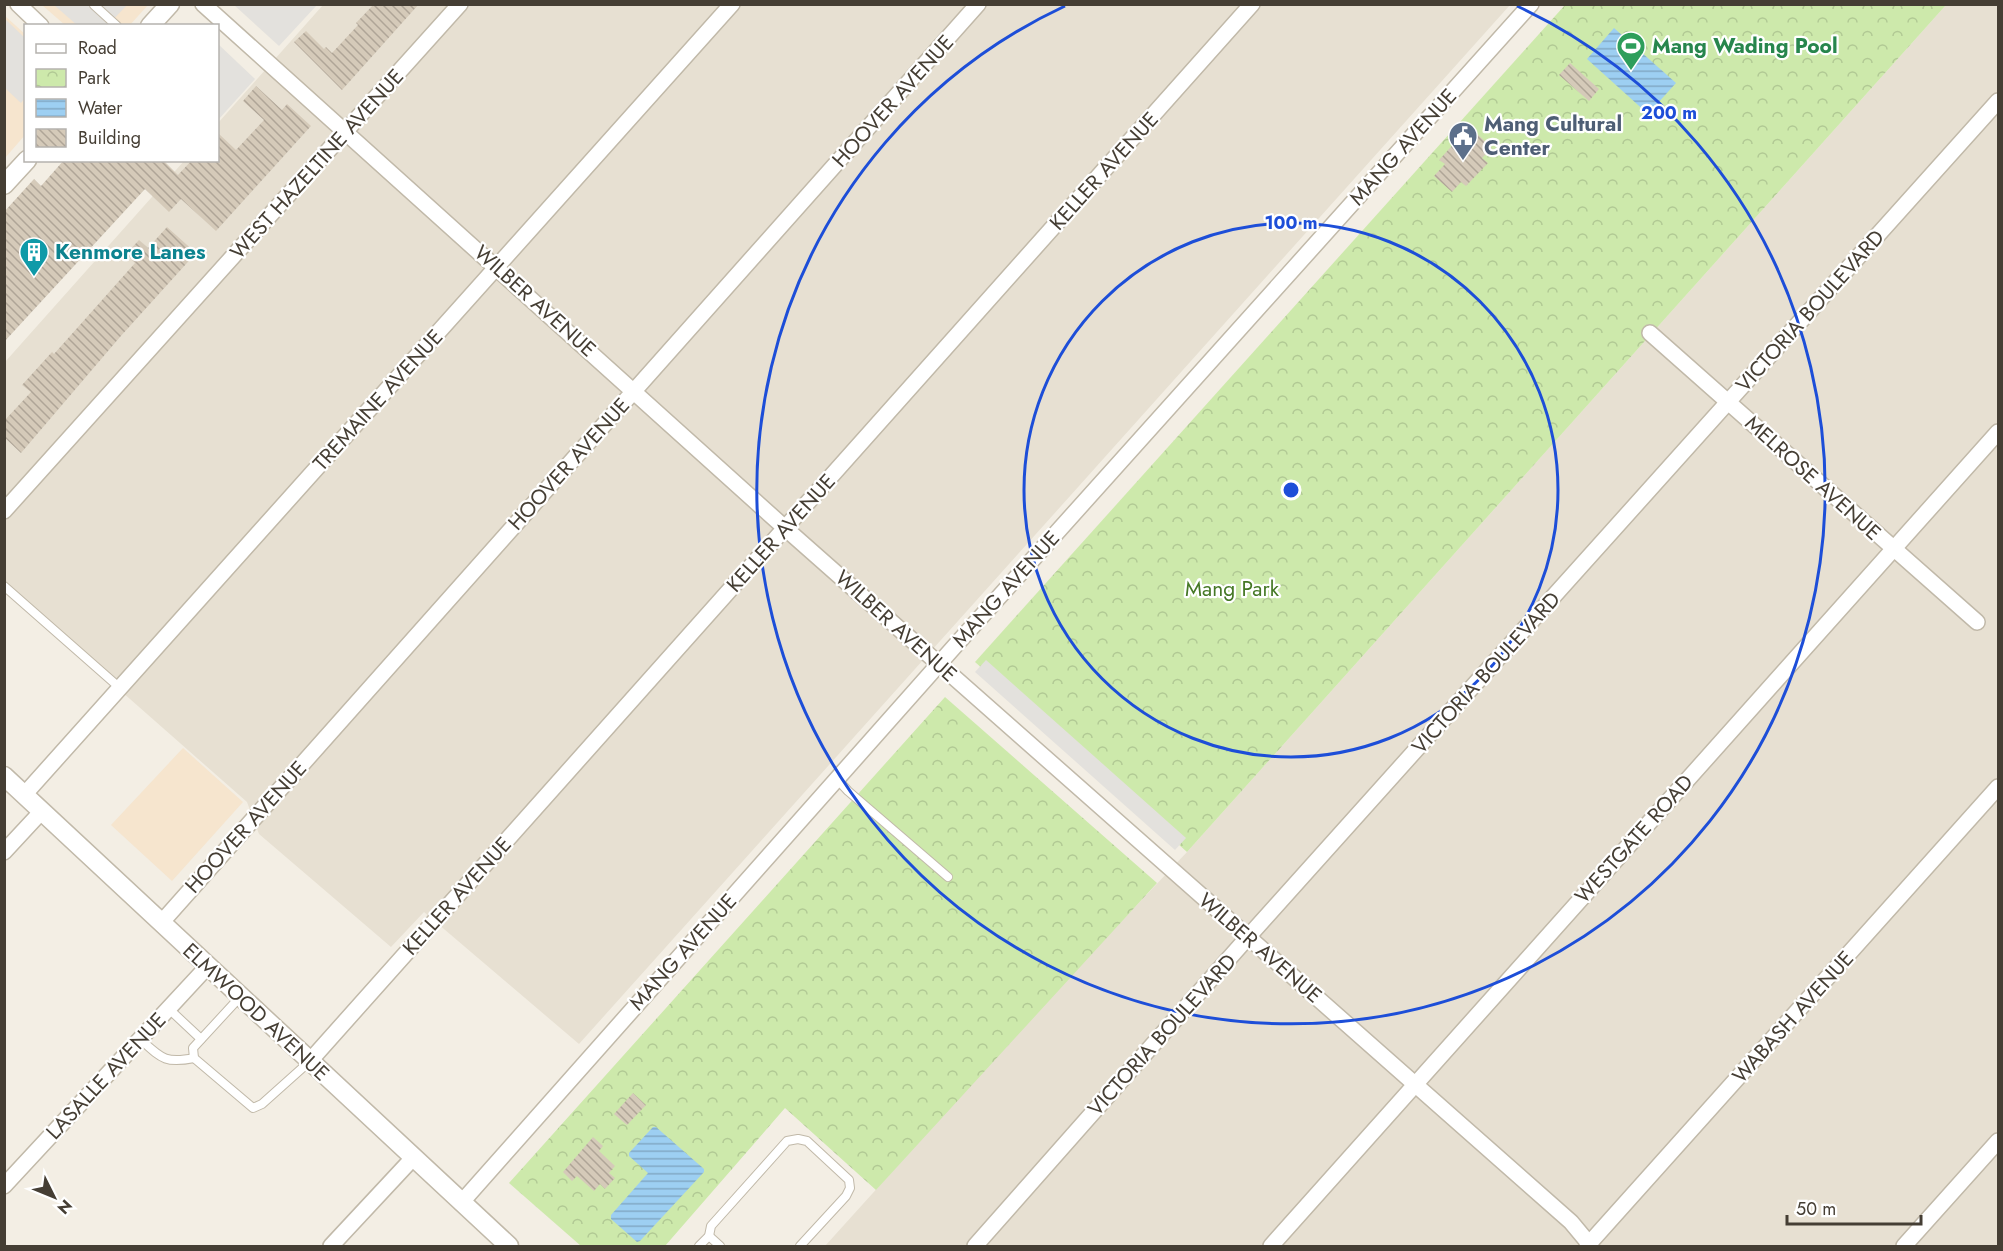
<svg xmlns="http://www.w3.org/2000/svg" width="2003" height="1251" viewBox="0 0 2003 1251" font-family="Jost,sans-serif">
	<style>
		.residential { fill: #e7e0d2 }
		.commercial { fill: #f6e5ce }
		.park { fill: url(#park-crowns) }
		.parking { fill: #e3e1dd }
		.water { fill: url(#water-rules) }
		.building { fill: url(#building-back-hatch) }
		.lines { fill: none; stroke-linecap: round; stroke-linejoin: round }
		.service-casing { stroke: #c1b9a9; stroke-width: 10 }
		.minor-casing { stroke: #c1b9a9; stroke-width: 18 }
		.tertiary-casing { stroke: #c1b9a9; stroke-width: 21 }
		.service { stroke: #fff; stroke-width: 8 }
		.minor { stroke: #fff; stroke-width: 15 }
		.tertiary { stroke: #fff; stroke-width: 18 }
		.ring { fill: none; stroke: #1d4ed8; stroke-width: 3 }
		.labels { text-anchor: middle; stroke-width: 4.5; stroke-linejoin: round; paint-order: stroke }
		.leisure-label { font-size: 21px; font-weight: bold; fill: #27864d; stroke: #fff; text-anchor: start }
		.street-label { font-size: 21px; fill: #453e34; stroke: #fff }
		.service-label { font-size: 21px; font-weight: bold; fill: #4e5e75; stroke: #fff; text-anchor: start }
		.culture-label { font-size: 21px; font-weight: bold; fill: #0d838f; stroke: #fff; text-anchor: start }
		.park-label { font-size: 21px; fill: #457825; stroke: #fff }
		.centre { fill: #1d4ed8; stroke: #fff; stroke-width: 3 }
		.ring-label { font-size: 18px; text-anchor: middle; font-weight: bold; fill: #1d4ed8; stroke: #fff; stroke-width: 4.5; stroke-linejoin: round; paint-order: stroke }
	</style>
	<defs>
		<pattern id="park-crowns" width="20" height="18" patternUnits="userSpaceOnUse" patternTransform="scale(1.5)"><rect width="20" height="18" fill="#cde9ab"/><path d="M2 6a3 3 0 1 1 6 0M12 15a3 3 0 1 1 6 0" fill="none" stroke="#b1c994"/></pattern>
		<pattern id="water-rules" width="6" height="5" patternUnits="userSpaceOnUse" patternTransform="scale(1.5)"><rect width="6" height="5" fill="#9dcff2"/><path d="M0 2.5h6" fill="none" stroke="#82a9c5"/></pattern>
		<pattern id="building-back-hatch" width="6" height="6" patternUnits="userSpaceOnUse" patternTransform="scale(1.5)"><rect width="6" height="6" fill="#d5cab9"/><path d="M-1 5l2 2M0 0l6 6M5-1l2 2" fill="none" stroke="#afa597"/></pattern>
	</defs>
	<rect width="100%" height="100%" fill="#f3eee4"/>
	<!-- residential -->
	<g class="residential">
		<polygon points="323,5 1510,5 579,1044 424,912 391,947 259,834 247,802 5,589 5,362 184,161 218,160 218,123"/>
		<polygon points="1946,5 1998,5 1998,1246 825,1246 1060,986 1187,852"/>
	</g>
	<!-- commercial -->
	<g class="commercial">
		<polygon points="42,5 148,5 129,26 65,25"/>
		<polygon points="4,15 26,35 25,135 5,158"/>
		<polygon points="183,748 243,802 172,881 111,825"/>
	</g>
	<!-- park -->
	<g class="park">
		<polygon points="1565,5 1946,5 1187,852 975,662"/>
		<polygon points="945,697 1157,883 876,1190 785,1108 665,1246 581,1246 509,1183"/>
	</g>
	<!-- parking -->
	<g class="parking">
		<polygon points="54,5 127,5 107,26 77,25"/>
		<polygon points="234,5 317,5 279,46"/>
		<polygon points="5,19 25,38 25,98 21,103 5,88"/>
		<polygon points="218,44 255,79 218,120"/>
		<polygon points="986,660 1186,838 1175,850 975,672"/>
	</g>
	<!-- water -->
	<g class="water">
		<polygon points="1614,28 1676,83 1648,114 1587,59"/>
		<polygon points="653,1127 656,1127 704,1169 704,1172 640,1241 637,1242 611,1219 611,1215 648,1173 629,1156 629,1153"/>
	</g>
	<!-- building -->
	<g class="building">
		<polygon points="374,4 419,4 342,90 294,42 306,31 324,49 326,47 332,53 358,25 356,23"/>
		<polygon points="1570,63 1599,89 1589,101 1559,75"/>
		<polygon points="256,86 282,110 287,104 311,126 216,231 181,199 169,212 145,189 4,342 4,212 34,179 41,186 64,160 163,160 178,175 192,160 218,160 218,133 236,150 264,120 243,101"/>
		<polygon points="1474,131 1492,148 1482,158 1488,163 1466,186 1461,182 1452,192 1434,176 1445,164 1439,160 1459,138 1464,142"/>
		<polygon points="167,227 196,253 120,337 21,453 4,437 4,421 31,392 22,385 52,352 54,354 135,263 126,254 139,240 148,248"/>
		<polygon points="633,1093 646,1105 627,1125 614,1114"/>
		<polygon points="593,1137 603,1146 599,1151 615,1166 609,1173 615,1178 605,1189 600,1184 594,1191 577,1176 572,1181 563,1172"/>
	</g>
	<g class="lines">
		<!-- service casing -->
		<g class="service-casing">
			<g id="service">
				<polyline points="94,5 117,26"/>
				<polyline points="4,586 120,688"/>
				<polyline points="837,779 848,791 948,877"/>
				<polyline points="240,997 193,1048 194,1058 253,1108 262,1104 309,1062"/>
				<polyline points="169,1009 201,1039"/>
				<path d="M140,1039C161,1058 165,1064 194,1058"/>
				<polyline points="709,1236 720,1246"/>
				<polyline points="699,1246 709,1236 711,1226 787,1141 798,1139 807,1141 849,1180 850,1188 846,1196 800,1246"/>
			</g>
		</g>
		<!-- minor casing -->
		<g class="minor-casing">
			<g id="minor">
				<polyline points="18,4 41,26"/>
				<polyline points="203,4 785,528 1571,1222 1591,1246"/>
				<polyline points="1650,333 1977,622"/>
				<polyline points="4,511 460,4"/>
				<polyline points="24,795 732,4"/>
				<polyline points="4,852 42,811"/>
				<polyline points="161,923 978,4"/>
				<polyline points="309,1062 1252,4"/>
				<polyline points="4,1186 207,967"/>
				<polyline points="461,1203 954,647 1531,4"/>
				<polyline points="331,1246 413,1158"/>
				<polyline points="975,1246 1248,937 1998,101"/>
				<polyline points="1271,1246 1998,432"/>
				<polyline points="1587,1246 1998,787"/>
				<polyline points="1904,1246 1998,1141"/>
			</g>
		</g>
		<!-- tertiary casing -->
		<g class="tertiary-casing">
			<g id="tertiary">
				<polyline points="150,26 170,4"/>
				<polyline points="4,185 27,160"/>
				<polyline points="4,776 509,1246"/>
			</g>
		</g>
		<!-- service -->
		<use href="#service" class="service"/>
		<!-- minor -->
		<use href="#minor" class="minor"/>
		<!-- tertiary -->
		<use href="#tertiary" class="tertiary"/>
	</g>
	<!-- distance rings -->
	<g class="ring">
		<circle cx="1291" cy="490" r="267"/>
		<path d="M1517 6A534 534 0 1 1 1065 6"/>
	</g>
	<!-- icons -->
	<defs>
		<g id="stadium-pin" transform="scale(1.5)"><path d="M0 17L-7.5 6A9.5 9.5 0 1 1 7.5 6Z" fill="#2e9e5b" stroke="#fff"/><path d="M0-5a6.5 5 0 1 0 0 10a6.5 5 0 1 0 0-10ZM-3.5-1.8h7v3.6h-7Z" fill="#fff"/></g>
		<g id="civic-pin" transform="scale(1.5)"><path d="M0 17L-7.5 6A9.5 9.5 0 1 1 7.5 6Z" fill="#5c6f8a" stroke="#fff"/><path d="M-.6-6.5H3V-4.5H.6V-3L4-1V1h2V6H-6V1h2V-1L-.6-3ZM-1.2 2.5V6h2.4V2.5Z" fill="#fff"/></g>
		<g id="building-pin" transform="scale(1.5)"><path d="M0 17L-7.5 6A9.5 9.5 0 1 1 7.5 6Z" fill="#0f9aa8" stroke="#fff"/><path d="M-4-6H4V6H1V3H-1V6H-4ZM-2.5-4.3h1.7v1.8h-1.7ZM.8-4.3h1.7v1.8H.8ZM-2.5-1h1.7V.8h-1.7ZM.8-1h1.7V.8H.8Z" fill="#fff"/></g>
	</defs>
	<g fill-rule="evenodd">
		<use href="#stadium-pin" x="1631" y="46"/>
		<use href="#civic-pin" x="1463" y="136"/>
		<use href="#building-pin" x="34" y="252"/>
	</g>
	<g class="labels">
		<!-- leisure labels -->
		<g class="leisure-label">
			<text x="1652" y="53">Mang Wading Pool</text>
		</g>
		<!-- street labels -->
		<g class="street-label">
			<text transform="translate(893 101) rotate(-48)" y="7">HOOVER AVENUE</text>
			<text transform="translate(1403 147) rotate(-48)" y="7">MANG AVENUE</text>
			<text transform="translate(317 164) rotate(-48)" y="7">WEST HAZELTINE AVENUE</text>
			<text transform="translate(1104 171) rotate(-48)" y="7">KELLER AVENUE</text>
			<text transform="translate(535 301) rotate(42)" y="7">WILBER AVENUE</text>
			<text transform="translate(1810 311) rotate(-48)" y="7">VICTORIA BOULEVARD</text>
			<text transform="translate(378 400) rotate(-48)" y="7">TREMAINE AVENUE</text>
			<text transform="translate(569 464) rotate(-48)" y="7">HOOVER AVENUE</text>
			<text transform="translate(1813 478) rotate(42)" y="7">MELROSE AVENUE</text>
			<text transform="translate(781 533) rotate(-48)" y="7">KELLER AVENUE</text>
			<text transform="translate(1006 589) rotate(-48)" y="7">MANG AVENUE</text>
			<text transform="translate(896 626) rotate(42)" y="7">WILBER AVENUE</text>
			<text transform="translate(1486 673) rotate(-48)" y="7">VICTORIA BOULEVARD</text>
			<text transform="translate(246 827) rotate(-48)" y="7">HOOVER AVENUE</text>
			<text transform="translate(1634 839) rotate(-48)" y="7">WESTGATE ROAD</text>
			<text transform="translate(457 896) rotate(-48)" y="7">KELLER AVENUE</text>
			<text transform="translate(1260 948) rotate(41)" y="7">WILBER AVENUE</text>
			<text transform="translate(683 952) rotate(-48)" y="7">MANG AVENUE</text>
			<text transform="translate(256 1012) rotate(43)" y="7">ELMWOOD AVENUE</text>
			<text transform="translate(1793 1017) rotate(-48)" y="7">WABASH AVENUE</text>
			<text transform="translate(1162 1035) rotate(-48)" y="7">VICTORIA BOULEVARD</text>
			<text transform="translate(106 1076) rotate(-47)" y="7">LASALLE AVENUE</text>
		</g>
		<!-- service labels -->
		<g class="service-label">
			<text x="1484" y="131">Mang Cultural<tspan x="1484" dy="24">Center</tspan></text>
		</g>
		<!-- culture labels -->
		<g class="culture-label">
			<text x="55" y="259">Kenmore Lanes</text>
		</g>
		<!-- park labels -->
		<g class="park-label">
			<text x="1232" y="596">Mang Park</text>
		</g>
	</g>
	<circle cx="1291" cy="490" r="9" class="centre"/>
	<g class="ring-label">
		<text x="1669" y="119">200 m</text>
		<text x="1291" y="229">100 m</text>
	</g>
	<!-- border -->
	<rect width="2003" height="1251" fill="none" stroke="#453e34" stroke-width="12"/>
	<!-- legend -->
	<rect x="24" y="24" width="195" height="138" fill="#ffffff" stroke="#b5b2ae" stroke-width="1.5"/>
	<rect x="36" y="44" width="30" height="9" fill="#ffffff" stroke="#b5b2ae" stroke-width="1.5"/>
	<text x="78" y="54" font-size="18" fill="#453e34">Road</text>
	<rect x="36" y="69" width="30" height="18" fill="url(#park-crowns)" stroke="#b5b2ae" stroke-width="1.5"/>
	<text x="78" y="84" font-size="18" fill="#453e34">Park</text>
	<rect x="36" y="99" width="30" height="18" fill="url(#water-rules)" stroke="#b5b2ae" stroke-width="1.5"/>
	<text x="78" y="114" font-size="18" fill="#453e34">Water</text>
	<rect x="36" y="129" width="30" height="18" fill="url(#building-back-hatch)" stroke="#b5b2ae" stroke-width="1.5"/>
	<text x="78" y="144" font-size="18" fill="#453e34">Building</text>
	<!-- north arrow -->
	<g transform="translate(54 1197) rotate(133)" stroke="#ffffff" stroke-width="4.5" paint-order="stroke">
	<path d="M0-4.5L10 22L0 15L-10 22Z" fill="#453e34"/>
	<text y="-9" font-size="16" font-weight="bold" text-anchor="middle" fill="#453e34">N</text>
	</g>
	<!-- scale -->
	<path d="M1787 1215v9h134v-9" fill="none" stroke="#453e34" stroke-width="3"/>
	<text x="1796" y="1215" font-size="18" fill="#453e34" stroke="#ffffff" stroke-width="4.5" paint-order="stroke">50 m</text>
</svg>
